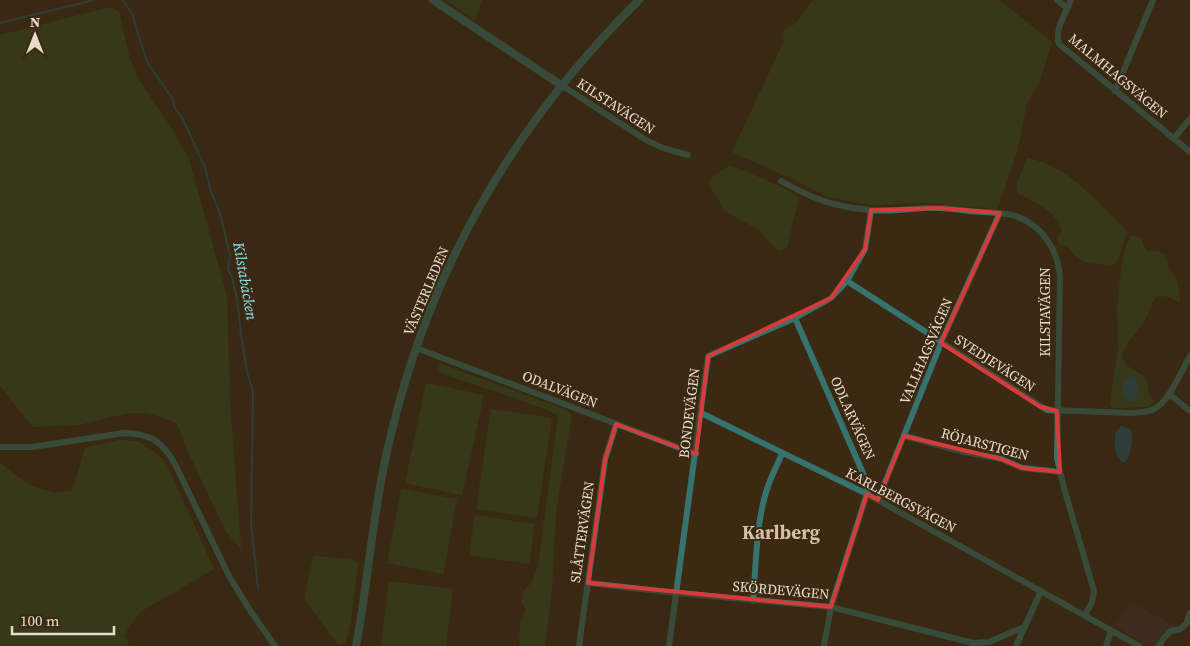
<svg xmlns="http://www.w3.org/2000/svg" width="1190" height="646" viewBox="0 0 1190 646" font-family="'Source Serif 4',serif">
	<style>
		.commercial { fill: #413026 }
		.green { fill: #324b1d }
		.water { fill: #1c5765 }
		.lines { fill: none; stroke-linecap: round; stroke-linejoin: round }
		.stream { stroke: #1c5765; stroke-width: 2 }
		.minor { stroke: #37736e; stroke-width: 6 }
		.tertiary { stroke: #37736e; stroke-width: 8 }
		.marked { fill: none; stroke: #d83a39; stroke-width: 4; stroke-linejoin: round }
		.labels { text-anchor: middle; stroke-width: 4; stroke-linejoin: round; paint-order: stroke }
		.street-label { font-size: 14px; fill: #e7dbce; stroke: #3b2912 }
		.water-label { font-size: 15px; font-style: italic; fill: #8de1f8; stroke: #3b2912 }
		.district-label { font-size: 19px; font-weight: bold; fill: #d7bfa5; stroke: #3b2912 }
	</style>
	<rect width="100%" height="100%" fill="#3b2912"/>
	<!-- commercial -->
	<polygon class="commercial" points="1130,602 1175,626 1162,646 1149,646 1114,625"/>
	<!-- green -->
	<g class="green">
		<polygon points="446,0 482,0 475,20"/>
		<polygon points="813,0 999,0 1052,42 1040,81 1027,103 1017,152 997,209 926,203 872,205 828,197 797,181 732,152 783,43 784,30 795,24"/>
		<polygon points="110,7 119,12 130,59 139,80 172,129 189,159 227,296 230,402 241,549 226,532 185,445 177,423 161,417 146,413 128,413 79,425 33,427 0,386 0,35"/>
		<path d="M1027,158C1069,166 1098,203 1127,231L1117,262L1113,265C1102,264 1087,265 1078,258C1069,251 1071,247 1059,244L1057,238L1062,232C1061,214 1032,200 1018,194L1016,187Z"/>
		<polygon points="730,165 780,186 799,197 787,248 778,251 758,229 724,211 716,195 708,184 712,177"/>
		<path d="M1131,235L1142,239L1144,247L1148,251C1165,251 1164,253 1169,268C1170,272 1175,274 1176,278C1179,284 1179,294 1180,302L1165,296L1156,297C1150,305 1149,314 1144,322C1136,334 1125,342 1122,356L1126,365L1144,376L1148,384V393L1155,402L1148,407L1115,408L1110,406V403L1118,349L1117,309L1121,271L1125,249Z"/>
		<polygon points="441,364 564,409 572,414 556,512 552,590 545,646 519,646 520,623 526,610 521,601 523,592 532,582 538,566 558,416 548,410 441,373 438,368"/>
		<polygon points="426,383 484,395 462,495 405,483"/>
		<polygon points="491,409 552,418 537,518 476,509"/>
		<polygon points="119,440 137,441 149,448 165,461 214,569 140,612 124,635 130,646 0,646 0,463 30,485 54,493 72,491 85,448"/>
		<polygon points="401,489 457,499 443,574 387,563"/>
		<polygon points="475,515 535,524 529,564 469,555"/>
		<polygon points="316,556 354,560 358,564 351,621 345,644 338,645 304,598 313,557"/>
		<polygon points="389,581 453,589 446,646 381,646"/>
	</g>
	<!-- water -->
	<g class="water">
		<path d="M1134,376C1139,385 1139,393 1134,401L1130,402C1122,395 1118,384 1128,377Z"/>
		<path d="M1121,426L1131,429C1134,439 1131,453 1126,462H1122C1113,454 1115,445 1115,433Z"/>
	</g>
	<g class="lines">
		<!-- stream -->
		<g class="stream">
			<polyline points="123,0 132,14 147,62 172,98 175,108 182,118 205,167 211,192 220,213 230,255 228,269 232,277 237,299 241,334 247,372 253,392 251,524 258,588"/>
			<polyline points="0,23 94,0"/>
		</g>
		<!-- minor -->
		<g class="minor">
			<polyline points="1057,0 1067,8"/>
			<path d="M1071,0C1066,13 1054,30 1059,44L1190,152"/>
			<polyline points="561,85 646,140 663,148 688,155"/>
			<polyline points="1115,91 1153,0"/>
			<polyline points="1174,138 1190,119"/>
			<path d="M781,181C813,199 834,207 871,210C889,212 906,209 924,208C939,207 955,209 970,211C984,212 999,212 1012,215C1041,223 1058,249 1060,277L1057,458L1064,488L1094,591L1092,602L1085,615"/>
			<path d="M847,281L1047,410L1134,413C1141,412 1148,412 1154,409C1170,401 1181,371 1190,356"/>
			<polyline points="795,318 866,480 867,494 831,607 824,646"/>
			<polyline points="416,348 696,454"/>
			<polyline points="1169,394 1190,411"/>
			<polyline points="701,413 867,494 1139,646"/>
			<polyline points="904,436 964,452 1001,459 1022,468 1060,472"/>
			<path d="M0,447H32L124,433C151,434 162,441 175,464L229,576L251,612L275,646"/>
			<polyline points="878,500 941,343 1000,213"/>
			<polyline points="588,583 677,593 831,607 973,643 989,642 1024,627"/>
			<path d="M753,601C756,565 756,523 767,489C771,477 777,465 782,454"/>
			<polyline points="579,646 605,459 616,424"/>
			<polyline points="669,646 708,356 795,318 831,298 847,281 865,249 871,210"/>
			<polyline points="1016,646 1041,591"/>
			<polyline points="1106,646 1111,631"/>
			<polyline points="1159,646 1164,638 1171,631 1180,629 1186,624 1190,613"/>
		</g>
		<!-- tertiary -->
		<g class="tertiary">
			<polyline points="433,0 561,85"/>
			<path d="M356,646C368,583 372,519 386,456C425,276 509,129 639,0"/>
		</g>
	</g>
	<!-- marked area -->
	<path d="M0 0H1190V646H0ZM940,208L1000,213L941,343L1039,406L1057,411L1060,472L1022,468L1001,459L904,436L878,500L867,494L831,607L588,583L605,459L616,424L696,454L708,356L831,298L865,249L871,210Z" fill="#3b2912" fill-opacity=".55" fill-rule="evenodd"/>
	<path class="marked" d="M940,208L1000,213L941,343L1039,406L1057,411L1060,472L1022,468L1001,459L904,436L878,500L867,494L831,607L588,583L605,459L616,424L696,454L708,356L831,298L865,249L871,210Z"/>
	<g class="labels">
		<!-- street labels -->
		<g class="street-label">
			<text transform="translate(1118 76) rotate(40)" y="5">MALMHAGSVÄGEN</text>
			<text transform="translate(616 106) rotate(33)" y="5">KILSTAVÄGEN</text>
			<text transform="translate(426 291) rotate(-67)" y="5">VÄSTERLEDEN</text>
			<text transform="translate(1045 312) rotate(-90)" y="5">KILSTAVÄGEN</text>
			<text transform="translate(926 351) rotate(-67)" y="5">VALLHAGSVÄGEN</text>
			<text transform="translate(995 363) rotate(33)" y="5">SVEDJEVÄGEN</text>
			<text transform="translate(560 389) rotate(21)" y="5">ODALVÄGEN</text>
			<text transform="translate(689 413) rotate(-83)" y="5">BONDEVÄGEN</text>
			<text transform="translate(853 418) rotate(66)" y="5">ODLARVÄGEN</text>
			<text transform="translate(985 444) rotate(15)" y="5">RÖJARSTIGEN</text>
			<text transform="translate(901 500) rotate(28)" y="5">KARLBERGSVÄGEN</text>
			<text transform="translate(582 532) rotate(-82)" y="5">SLÅTTERVÄGEN</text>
			<text transform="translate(781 590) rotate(5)" y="5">SKÖRDEVÄGEN</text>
		</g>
		<!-- water labels -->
		<g class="water-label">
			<text transform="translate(245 281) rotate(80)" y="5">Kilstabäcken</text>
		</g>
		<!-- district labels -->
		<g class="district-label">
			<text x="781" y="539">Karlberg</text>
		</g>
	</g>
	<!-- north arrow -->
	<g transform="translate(35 35)" stroke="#3b2912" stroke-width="4" paint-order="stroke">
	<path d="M0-4L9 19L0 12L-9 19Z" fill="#e7dbce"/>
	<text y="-8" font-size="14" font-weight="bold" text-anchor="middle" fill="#e7dbce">N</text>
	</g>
	<!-- scale -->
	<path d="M12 626v8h102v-8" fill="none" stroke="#e7dbce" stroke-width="2.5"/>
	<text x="20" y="626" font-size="15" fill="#e7dbce" stroke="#3b2912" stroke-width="4" paint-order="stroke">100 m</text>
</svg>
